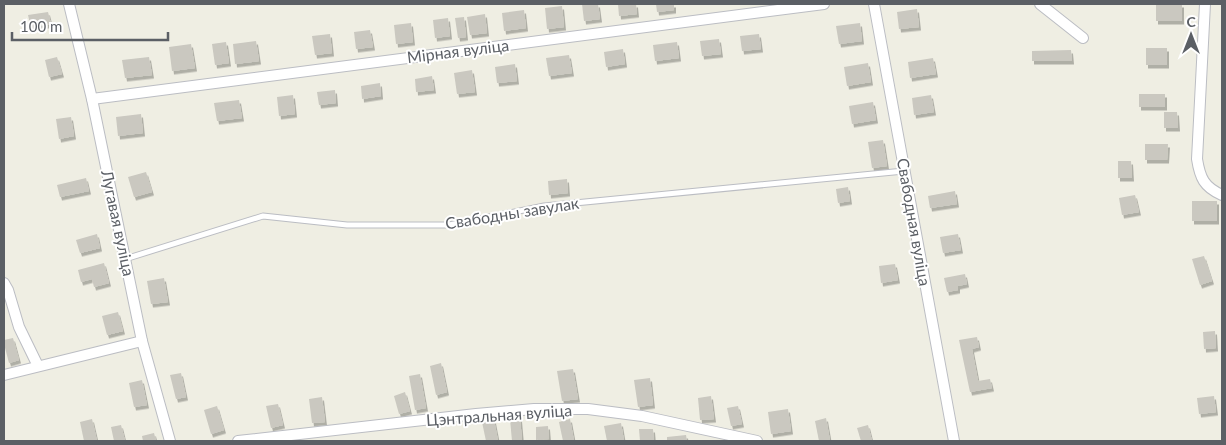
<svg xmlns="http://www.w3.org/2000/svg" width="1226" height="445" viewBox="0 0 1226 445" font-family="Lato,sans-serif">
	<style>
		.building { fill: #cac8c0; filter: url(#shadow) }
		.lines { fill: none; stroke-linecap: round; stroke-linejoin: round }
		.service-casing { stroke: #bbbdc3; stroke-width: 7 }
		.minor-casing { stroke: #bbbdc3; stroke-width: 12 }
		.service { stroke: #fff; stroke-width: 5 }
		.minor { stroke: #fff; stroke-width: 10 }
		.labels { text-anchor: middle; stroke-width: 4; stroke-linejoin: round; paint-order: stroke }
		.street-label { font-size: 16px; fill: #5b5f65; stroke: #fff }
	</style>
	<defs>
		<filter id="shadow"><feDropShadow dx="2" dy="3.5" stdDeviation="0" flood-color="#0004"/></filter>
	</defs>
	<rect width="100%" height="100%" fill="#efeee3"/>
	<!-- building -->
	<g class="building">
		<polygon points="582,4 598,4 600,19 584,21"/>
		<polygon points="618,4 636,4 637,14 619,16"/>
		<polygon points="656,4 674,4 674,10 657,12"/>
		<rect x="1156" y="4" width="26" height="17"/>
		<polygon points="562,6 564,27 547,29 545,8"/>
		<polygon points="917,9 919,27 899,29 897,12"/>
		<polygon points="524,10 526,28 504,31 502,13"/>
		<polygon points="48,12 51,24 31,28 28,15"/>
		<polygon points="485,14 487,33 470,35 467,17"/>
		<polygon points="464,17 466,37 458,38 455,18"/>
		<polygon points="448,18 450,36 435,38 433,20"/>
		<polygon points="411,23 413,42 396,44 394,25"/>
		<polygon points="860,23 862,41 839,44 836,26"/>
		<polygon points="370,30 373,47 356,49 354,32"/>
		<polygon points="330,34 332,53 315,55 312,36"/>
		<polygon points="759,34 761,49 742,51 740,36"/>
		<polygon points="719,39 721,54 702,56 700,41"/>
		<polygon points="256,41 259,61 235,64 233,44"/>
		<polygon points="226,42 229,63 215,65 212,44"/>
		<polygon points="677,42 679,58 655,61 653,45"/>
		<polygon points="191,44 195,68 172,71 169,47"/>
		<rect x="1146" y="48" width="21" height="17"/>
		<polygon points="623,49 625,64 606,67 604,52"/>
		<polygon points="1071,50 1072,61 1032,61 1032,51"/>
		<polygon points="569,55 572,73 549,76 546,58"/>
		<polygon points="57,57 62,74 49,77 45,60"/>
		<polygon points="149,57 152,75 125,78 122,60"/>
		<polygon points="933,58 936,74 910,78 908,62"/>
		<polygon points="868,63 871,82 847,86 844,67"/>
		<polygon points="515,64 517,81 497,83 495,67"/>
		<polygon points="472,70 475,92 457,94 454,73"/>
		<polygon points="432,76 434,90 416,92 415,79"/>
		<polygon points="380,83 381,96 362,99 361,86"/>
		<polygon points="335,90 336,103 319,105 317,92"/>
		<rect x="1139" y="94" width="26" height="13"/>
		<polygon points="293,95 295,114 279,116 277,97"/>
		<polygon points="931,95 934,112 914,115 912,98"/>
		<polygon points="239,100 242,118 217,121 214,103"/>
		<polygon points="873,102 876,120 852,124 849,106"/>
		<polygon points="1164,112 1177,112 1178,128 1164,128"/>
		<polygon points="141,114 143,133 118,136 116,117"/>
		<polygon points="71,117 74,136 59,139 56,119"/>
		<polygon points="883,140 887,166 872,168 868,142"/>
		<polygon points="1145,144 1168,144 1167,160 1145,160"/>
		<polygon points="1118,161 1131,161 1132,178 1118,178"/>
		<polygon points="146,172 152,192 134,197 128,177"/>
		<polygon points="86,178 89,191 60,197 57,185"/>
		<polygon points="567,179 568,193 549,195 548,181"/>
		<polygon points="848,187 850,201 838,203 836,189"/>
		<polygon points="955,191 957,204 930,208 928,196"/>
		<polygon points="1135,195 1139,212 1122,215 1119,198"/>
		<rect x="1192" y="201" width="25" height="20"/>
		<polygon points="97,234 100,248 80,253 76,240"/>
		<polygon points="958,234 961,250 943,253 940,237"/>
		<polygon points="1204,256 1212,281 1200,285 1192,259"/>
		<polygon points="104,263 109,283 94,287 92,279 81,282 78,270"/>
		<polygon points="895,264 898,280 881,283 879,266"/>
		<polygon points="965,274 967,284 958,286 958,290 947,292 944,278"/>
		<polygon points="164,278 168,302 151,304 147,281"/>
		<polygon points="118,312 123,331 107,335 102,316"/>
		<polygon points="1215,331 1216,348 1204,349 1203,332"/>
		<polygon points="977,337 979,347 972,349 978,381 990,379 992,388 970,392 959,340"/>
		<polygon points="13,338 19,360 9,363 4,344 4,340"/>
		<polygon points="441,363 447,392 436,395 430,366"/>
		<polygon points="573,369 578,399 562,401 557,371"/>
		<polygon points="181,373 186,397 176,399 170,375"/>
		<polygon points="420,374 426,408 415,410 409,376"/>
		<polygon points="650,378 653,405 638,407 634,380"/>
		<polygon points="142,380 147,405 134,407 129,383"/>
		<polygon points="405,392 410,411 399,414 394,396"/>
		<polygon points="711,396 714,419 700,420 698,398"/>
		<polygon points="1214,396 1216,412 1199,414 1197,398"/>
		<polygon points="322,397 325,422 312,423 309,399"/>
		<polygon points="278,404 283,425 271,428 266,406"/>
		<polygon points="217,406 224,430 211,434 204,410"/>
		<polygon points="738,406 742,424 731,426 727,408"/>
		<polygon points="788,409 791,431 771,434 768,412"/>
		<polygon points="520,418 522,441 512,441 510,419"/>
		<polygon points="826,418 830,441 819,441 815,421"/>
		<polygon points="92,419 97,441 84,441 80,422"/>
		<polygon points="570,419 574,441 563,441 559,422"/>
		<polygon points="494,420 498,441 486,441 482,422"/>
		<polygon points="621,423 624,441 607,441 604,426"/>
		<polygon points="121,425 125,441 114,441 111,427"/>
		<polygon points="868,425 872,441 861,441 857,428"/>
		<polygon points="548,426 549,439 536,440 536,427"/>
		<polygon points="639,429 653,429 654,441 640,441"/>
		<polygon points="154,433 156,441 143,441 142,436"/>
		<polygon points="686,435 687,441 667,441 667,437"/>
	</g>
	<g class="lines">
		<!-- service casing -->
		<g class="service-casing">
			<polyline id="service" points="125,259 263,216 347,225 449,225 544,206 904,171"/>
		</g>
		<!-- minor casing -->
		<g class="minor-casing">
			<g id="minor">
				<polyline points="69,4 92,99 142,341 170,441"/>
				<polyline points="874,4 954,441"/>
				<polyline points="1040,4 1083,38"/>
				<path d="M1205,4L1197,159C1200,178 1204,187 1222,195"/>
				<polyline points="92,99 824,4"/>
				<polyline points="4,283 8,290 19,327 38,366"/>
				<polyline points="4,375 142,341"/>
				<polyline points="238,441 476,414 534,409 588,409 642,416 757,441"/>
			</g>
		</g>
		<!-- service -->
		<use href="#service" class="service"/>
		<!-- minor -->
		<use href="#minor" class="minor"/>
	</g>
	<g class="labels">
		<!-- street labels -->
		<g class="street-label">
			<text transform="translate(458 51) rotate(-7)" y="6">Мірная вуліца</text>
			<text transform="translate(512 213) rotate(-9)" y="6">Свабодны завулак</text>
			<text transform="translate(914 222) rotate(80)" y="6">Свабодная вуліца</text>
			<text transform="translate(118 223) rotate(78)" y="6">Лугавая вуліца</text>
			<text transform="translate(499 415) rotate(-4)" y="6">Цэнтральная вуліца</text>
		</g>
	</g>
	<!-- border -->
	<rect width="1226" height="445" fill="none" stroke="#5b5f65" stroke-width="10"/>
	<!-- north arrow -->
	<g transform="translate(1191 35)" stroke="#ffffff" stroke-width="4" paint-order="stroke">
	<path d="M0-4L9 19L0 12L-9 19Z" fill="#5b5f65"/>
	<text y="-8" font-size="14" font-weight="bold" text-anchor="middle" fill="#5b5f65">С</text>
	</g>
	<!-- scale -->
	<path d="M12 32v8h156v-8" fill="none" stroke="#5b5f65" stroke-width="2.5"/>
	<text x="20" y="32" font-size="15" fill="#5b5f65" stroke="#ffffff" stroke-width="4" paint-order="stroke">100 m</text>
</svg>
